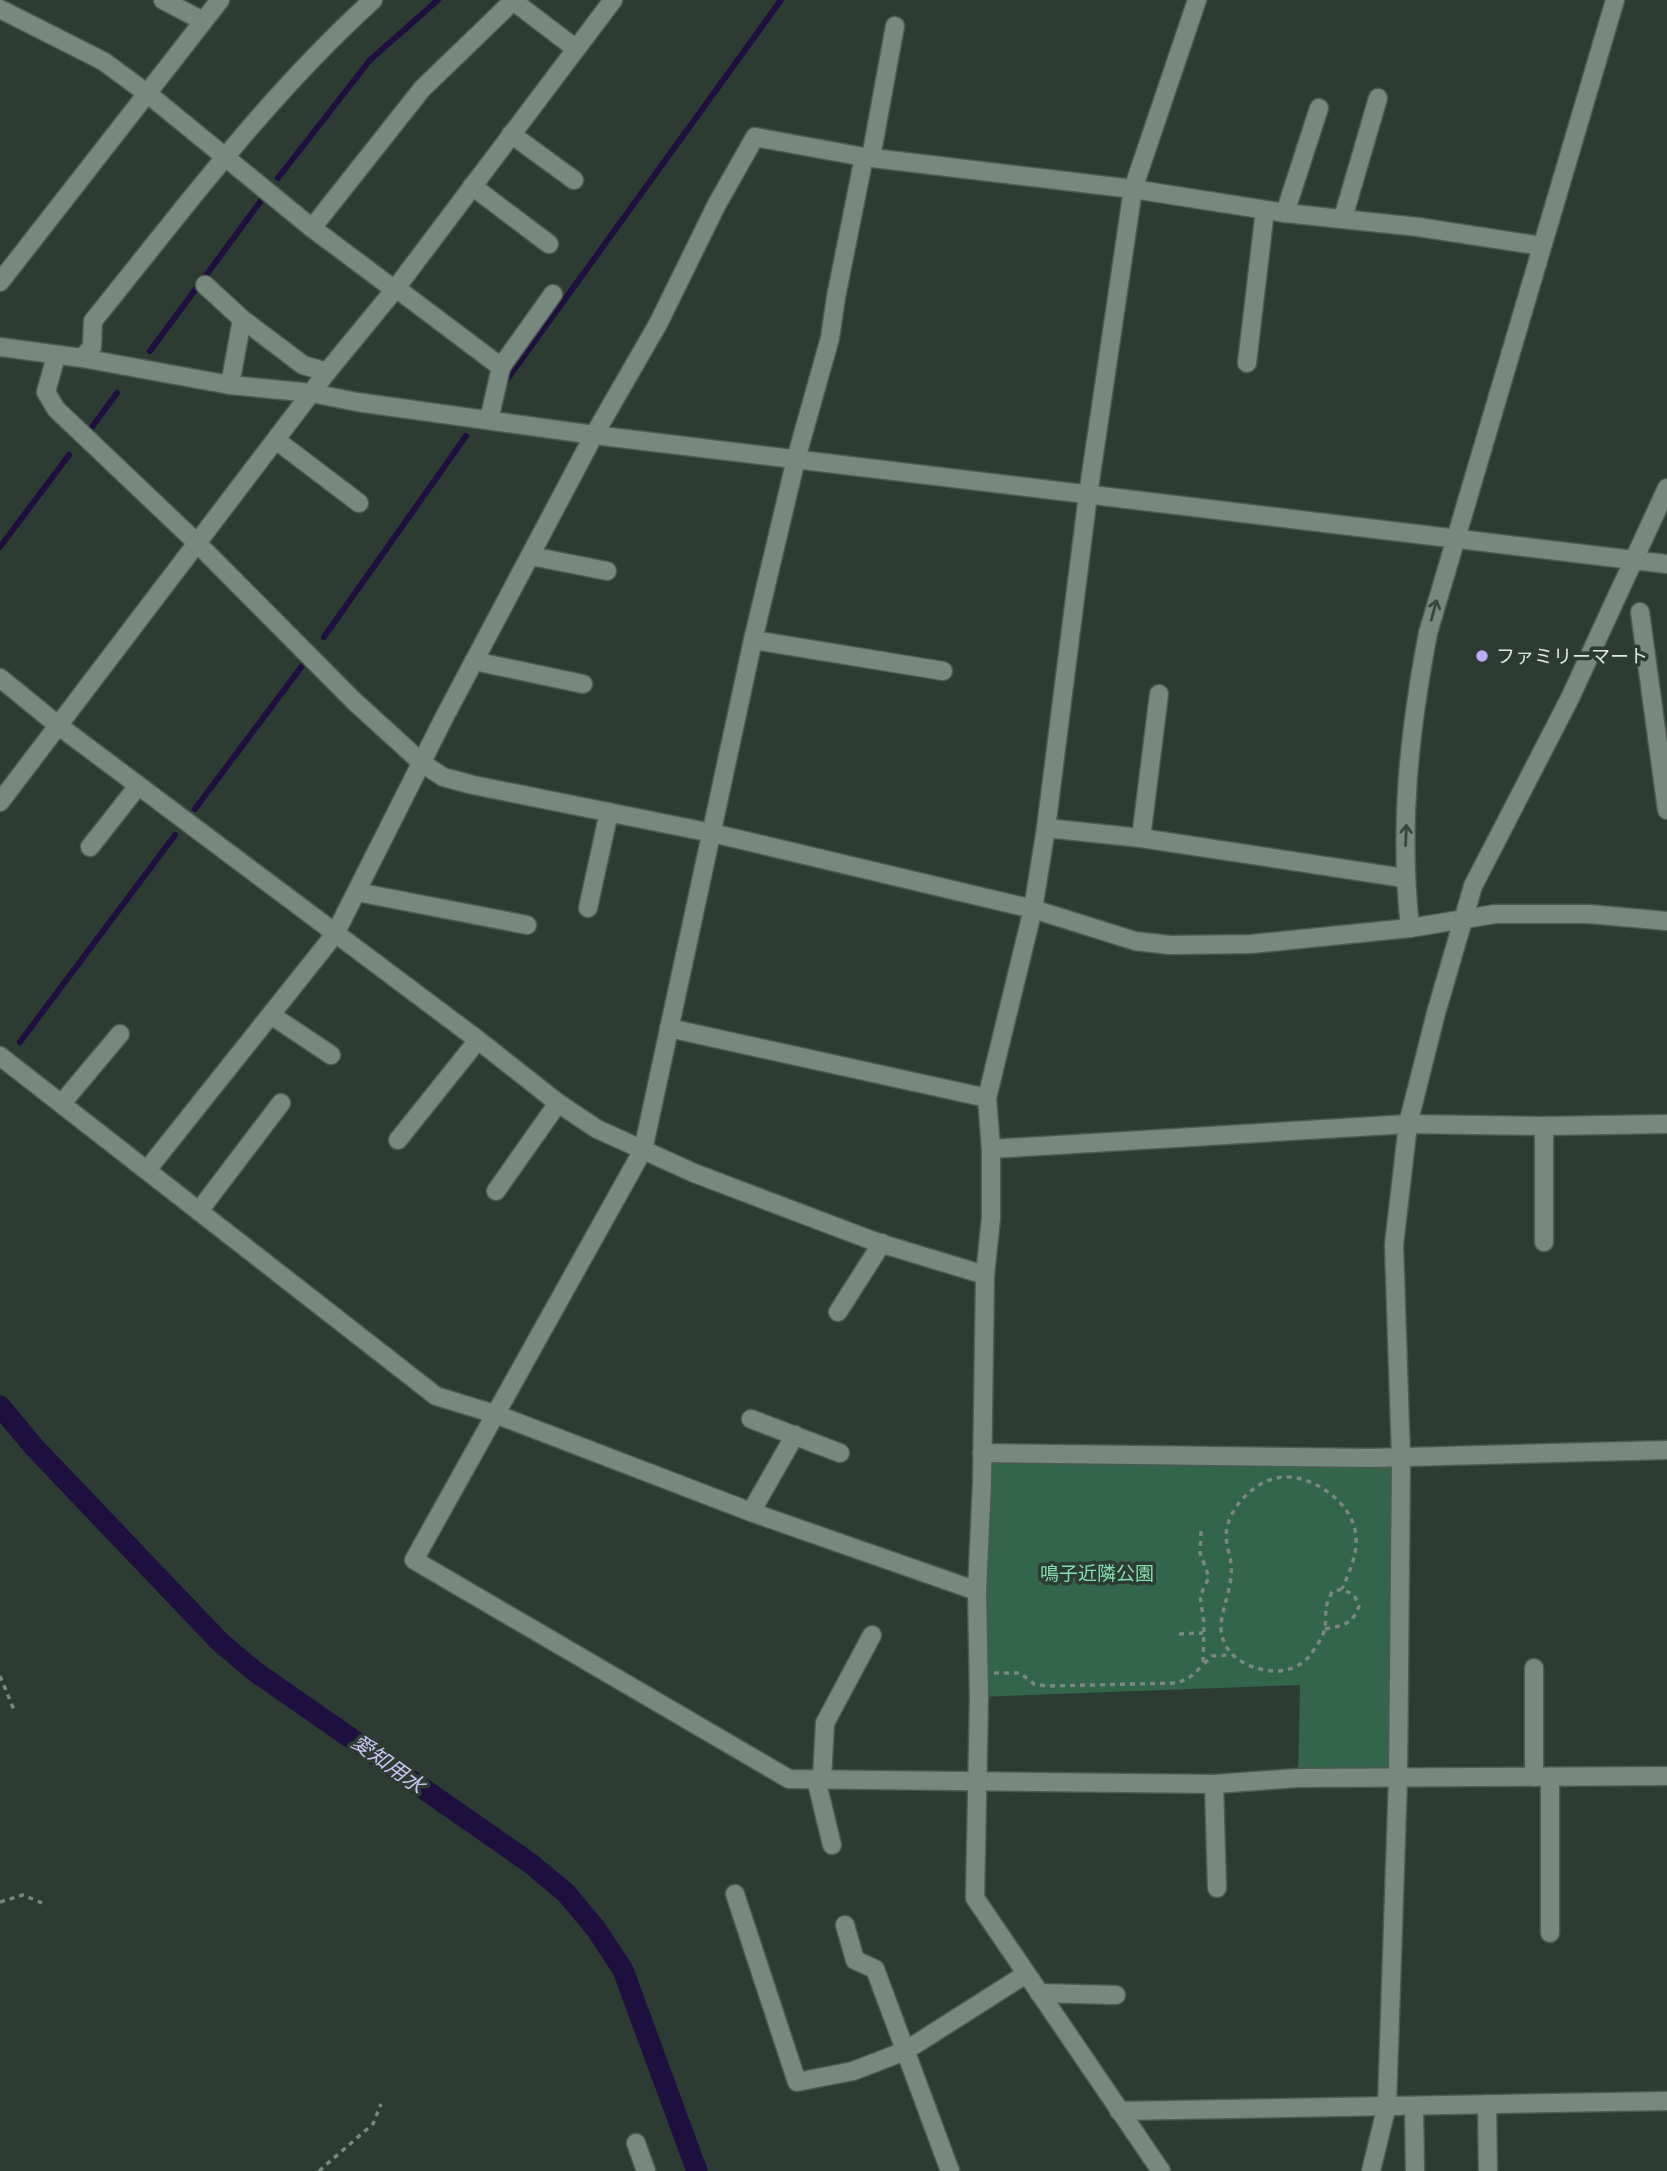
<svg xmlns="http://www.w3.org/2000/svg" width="1667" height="2171" viewBox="0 0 1667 2171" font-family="'Golos Text','Noto Sans JP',sans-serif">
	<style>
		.green { fill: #33654b }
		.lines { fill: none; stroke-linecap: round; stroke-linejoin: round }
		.stream { stroke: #1e103e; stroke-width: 6 }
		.canal { stroke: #1e103e; stroke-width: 21 }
		.minor-casing { stroke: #4d5a53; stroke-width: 21 }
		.tertiary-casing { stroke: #4d5a53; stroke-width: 21 }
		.path { stroke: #7a877f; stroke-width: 3.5; stroke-dasharray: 5 5; stroke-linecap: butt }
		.minor { stroke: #77887e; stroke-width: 18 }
		.tertiary { stroke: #77887e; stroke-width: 18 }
		.oneway { stroke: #37473e }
		.poi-dot { fill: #b9abf7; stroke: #2c3c33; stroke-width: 2.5 }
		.labels { text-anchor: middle; stroke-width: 7; stroke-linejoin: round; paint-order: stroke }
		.poi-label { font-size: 19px; fill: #dfe8e2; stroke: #2c3c33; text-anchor: start }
		.park-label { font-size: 19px; fill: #84dfae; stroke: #2c3c33 }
		.water-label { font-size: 21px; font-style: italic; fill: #cbc3f4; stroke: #2c3c33 }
	</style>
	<rect width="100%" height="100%" fill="#2c3c33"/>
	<!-- green -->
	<polygon class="green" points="982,1453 1401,1458 1398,1778 1298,1778 1300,1685 979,1697"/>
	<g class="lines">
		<!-- stream -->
		<g class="stream">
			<polyline points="278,178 370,60 438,0"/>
			<polyline points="150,351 263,198"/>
			<polyline points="503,385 781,0"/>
			<polyline points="92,427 117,393"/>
			<polyline points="0,547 69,455"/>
			<polyline points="324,637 466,436"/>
			<polyline points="195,809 302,666"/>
			<polyline points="20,1042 175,835"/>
		</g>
		<!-- canal -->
		<polyline class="canal" points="0,1406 34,1447 220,1642 253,1670 530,1863 566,1893 596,1929 623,1970 697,2171"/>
		<!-- minor casing -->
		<g class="minor-casing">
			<g id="minor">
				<polyline points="163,0 203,21"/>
				<polyline points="512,0 575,48"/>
				<polyline points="0,9 103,61 148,94 312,228 395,290"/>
				<polyline points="511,134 574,180"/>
				<polyline points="864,157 836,297 830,338 796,459 753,640 643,1150 414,1560 789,1779 1214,1784 1298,1778 1667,1776"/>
				<polyline points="871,157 895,26"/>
				<polyline points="472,186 549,244"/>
				<polyline points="1285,213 1319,108"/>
				<polyline points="1343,218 1378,98"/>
				<polyline points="312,228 422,89 513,1"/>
				<polyline points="0,282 220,0"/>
				<polyline points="205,285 242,319 303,365 327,372"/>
				<polyline points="396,288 501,367"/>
				<polyline points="56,356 46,392 56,409 197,543 327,372 396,288 613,0"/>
				<path d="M82,358L92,347L93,321C182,211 267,96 373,0"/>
				<polyline points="1247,363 1265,210"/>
				<polyline points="230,385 242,319"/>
				<polyline points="489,420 501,367 553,294"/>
				<polyline points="276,440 359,503"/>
				<polyline points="1088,495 1046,828 1033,909 987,1098 991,1149 991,1218 985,1275 982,1483 977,1591 979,1697 975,1898 1161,2171"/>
				<polyline points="531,556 607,571"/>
				<polyline points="1633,560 1667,564"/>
				<polyline points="1640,612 1667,810"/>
				<polyline points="753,640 943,671"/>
				<polyline points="474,661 583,684"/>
				<polyline points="0,678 59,726 478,1040 558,1103 597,1129 694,1173 876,1242 985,1275"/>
				<polyline points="0,802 197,543 354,701 422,763 443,777 473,785 712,833 1033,909 1135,941 1170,945 1251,944 1410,928 1495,914 1589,914 1667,921"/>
				<polyline points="1046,828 1141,838 1404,878"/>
				<polyline points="1141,838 1159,694"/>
				<polyline points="90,847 138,786"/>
				<polyline points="357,892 527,925"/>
				<polyline points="588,908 609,812"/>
				<path d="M1410,928C1399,826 1409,733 1428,633L1615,0"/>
				<polyline points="271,1015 331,1055"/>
				<polyline points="669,1028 987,1098"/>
				<polyline points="0,1056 436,1396 495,1414 751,1512 977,1591"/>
				<polyline points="62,1103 120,1034"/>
				<polyline points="398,1140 478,1040"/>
				<polyline points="991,1149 1408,1124 1544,1126 1667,1124"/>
				<polyline points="147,1170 335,934 445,716 594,435 658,324 717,204 755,137 864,157 1133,189 1285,213 1418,227 1542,246"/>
				<polyline points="496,1191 558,1103"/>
				<polyline points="199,1211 281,1103"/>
				<polyline points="1544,1242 1544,1126"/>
				<polyline points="838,1312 882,1243"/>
				<polyline points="751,1419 840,1453"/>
				<polyline points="982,1453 1371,1458 1667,1450"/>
				<polyline points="751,1512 795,1435"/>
				<polyline points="1534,1668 1534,1777"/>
				<polyline points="1550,1777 1550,1933"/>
				<polyline points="816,1779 832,1845"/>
				<polyline points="822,1779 825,1723 872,1635"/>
				<polyline points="1214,1784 1217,1888"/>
				<polyline points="735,1894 797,2082 853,2071 905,2051 1026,1974"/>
				<polyline points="845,1925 855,1960 875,1969 950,2171"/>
				<polyline points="1039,1993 1116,1995"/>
				<polyline points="1487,2104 1488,2171"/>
				<polyline points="1414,2106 1415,2171"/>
				<polyline points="1119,2111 1667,2101"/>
				<polyline points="636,2143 646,2171"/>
			</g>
		</g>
		<!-- tertiary casing -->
		<g class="tertiary-casing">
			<g id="tertiary">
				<polyline points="0,347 82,358 230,385 312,393 357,402 594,435 1633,560"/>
				<polyline points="1088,495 1133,189 1197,0"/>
				<polyline points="1371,2171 1387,2105 1398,1778 1401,1458 1394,1245 1408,1124 1436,1013 1473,886 1570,698 1667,488"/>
			</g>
		</g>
		<!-- path -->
		<g class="path">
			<polyline points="1201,1531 1200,1553 1209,1577 1200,1596 1204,1623 1203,1665 1212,1656 1230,1655"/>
			<path d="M1325,1629C1343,1626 1353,1624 1359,1606L1354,1595L1342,1589L1332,1592C1323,1611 1327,1609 1325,1627C1324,1636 1315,1649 1310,1655C1303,1666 1285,1672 1273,1671C1248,1669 1222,1656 1221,1628C1221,1611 1230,1593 1231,1576C1234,1551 1218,1542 1232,1514C1240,1498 1258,1482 1276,1478C1310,1471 1355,1503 1356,1538C1357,1556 1349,1573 1342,1589"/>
			<polyline points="1179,1634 1203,1633"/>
			<polyline points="994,1673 1020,1673 1034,1684 1047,1686 1177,1683 1189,1678 1203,1665"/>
			<polyline points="0,1676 14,1710"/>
			<polyline points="0,1902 23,1895 42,1903"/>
			<polyline points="319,2171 373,2124 381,2104"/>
		</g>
		<!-- minor -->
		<use href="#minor" class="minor"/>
		<!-- tertiary -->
		<use href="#tertiary" class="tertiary"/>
	</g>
	<!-- one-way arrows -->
	<defs><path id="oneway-shaft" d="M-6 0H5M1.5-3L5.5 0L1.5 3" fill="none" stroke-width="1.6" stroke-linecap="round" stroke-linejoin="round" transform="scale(1.75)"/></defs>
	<g class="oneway">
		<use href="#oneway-shaft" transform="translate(1434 610) rotate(-75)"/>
		<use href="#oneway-shaft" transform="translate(1406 835) rotate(-88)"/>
	</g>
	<!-- markers -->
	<circle class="poi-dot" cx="1482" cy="656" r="7"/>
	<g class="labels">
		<!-- poi labels -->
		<g class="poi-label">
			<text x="1496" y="663">ファミリーマート</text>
		</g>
		<!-- park labels -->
		<g class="park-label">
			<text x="1097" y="1580">鳴子近隣公園</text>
		</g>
		<!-- water labels -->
		<g class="water-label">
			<text transform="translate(388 1764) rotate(36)" y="7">愛知用水</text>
		</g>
	</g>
</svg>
